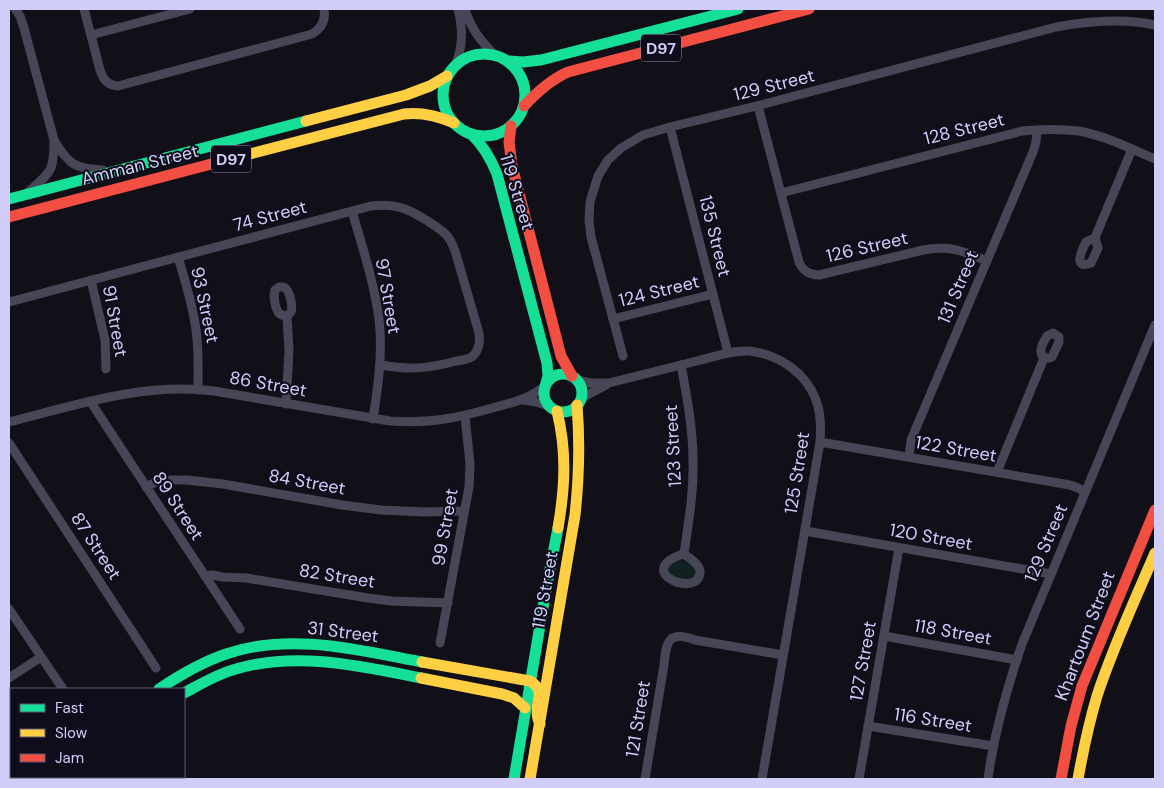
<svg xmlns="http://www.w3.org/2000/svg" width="1164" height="788" viewBox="0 0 1164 788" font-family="'DM Sans',sans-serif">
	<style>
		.green { fill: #112121 }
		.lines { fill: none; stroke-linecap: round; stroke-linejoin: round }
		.street { stroke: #464657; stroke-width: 9 }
		.fast { stroke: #16e098; stroke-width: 11 }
		.slow { stroke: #ffcf43; stroke-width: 11 }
		.jam { stroke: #f24e42; stroke-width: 11 }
		.labels { text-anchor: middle; stroke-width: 4; stroke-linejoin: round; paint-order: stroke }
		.shield { fill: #0f0d1b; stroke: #9693b6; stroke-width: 1 }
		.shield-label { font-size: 16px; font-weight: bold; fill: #d0cdf9 }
		.street-label { font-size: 18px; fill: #d0cdf9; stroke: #0f0d1b }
	</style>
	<rect width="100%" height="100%" fill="#111018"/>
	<!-- green -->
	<polygon class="green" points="676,559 694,564 697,575 687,581 670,575 667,566"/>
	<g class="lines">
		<!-- street -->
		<g class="street">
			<path d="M15,9L20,16L24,28L54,140C68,164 75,169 103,170"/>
			<path d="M84,9L100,70C103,79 107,85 118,86L312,34C322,28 326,20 324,9"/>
			<path d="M465,9C470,27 481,42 495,55"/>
			<polyline points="91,35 190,9"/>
			<path d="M456,64C463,46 463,28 458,9"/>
			<path d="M758,106L799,262C803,271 809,275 819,275L923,250C950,245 963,251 987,261"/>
			<polyline points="670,127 728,353"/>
			<path d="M28,192C51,172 54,172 54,140"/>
			<path d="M781,193L1022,131C1040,129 1061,129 1079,131C1106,136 1131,149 1155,159"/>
			<path d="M352,211C362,246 374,282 379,319C383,353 378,386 373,419"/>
			<path d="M1092,239L1096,241L1098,248L1091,263C1072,270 1082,250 1086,242Z"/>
			<polyline points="1094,240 1132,149"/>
			<path d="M178,257C185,281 193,305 196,330C199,350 198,370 198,390"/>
			<polyline points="91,280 105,340 106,369"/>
			<path d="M279,287C281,287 283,287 284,287C290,290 293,307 291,312L287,316C283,315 281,316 278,312C275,307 273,296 275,290Z"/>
			<path d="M9,302L371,206C394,203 407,208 426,220C434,225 443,230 448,237C452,242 454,248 456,254L479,333C480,340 480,348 474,355C469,360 463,360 457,361C426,369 411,370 380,365"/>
			<polyline points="613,319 713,294"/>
			<path d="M1053,333L1059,337V342L1052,357L1049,358H1044C1037,351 1043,343 1047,336Z"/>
			<path d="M623,356L591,237L589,220L590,202L598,176L608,160L621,148L643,135L670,127L764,104L1056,27C1088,21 1123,18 1155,25"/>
			<path d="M681,365C687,397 693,429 693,461C694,493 688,524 684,554"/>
			<path d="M577,380L590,383H609C638,376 668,368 697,361C714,357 732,350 749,351C768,353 786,361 800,375C819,395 822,415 820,442L762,779"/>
			<polyline points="581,399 589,394 606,385"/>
			<polyline points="523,400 536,402 549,406"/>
			<polyline points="90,401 240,629"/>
			<polyline points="286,404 289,351 287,316"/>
			<path d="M9,422C76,405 144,382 214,391L390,421C429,424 458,418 496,407C514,402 529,399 545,386"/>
			<polyline points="820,442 1070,485 1078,488 1085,492"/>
			<polyline points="9,443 156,668"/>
			<polyline points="909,457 911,440 1033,152 1036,142 1037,130"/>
			<polyline points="997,472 1044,358"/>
			<polyline points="146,487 160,480 187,480 223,484 342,505 381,510 425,512 464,511"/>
			<polyline points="805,531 1051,574"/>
			<path d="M683,554C689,557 701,565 700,573C697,599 632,571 683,554Z"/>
			<polyline points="205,576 213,575 222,577 246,578 368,598 391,601 448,603"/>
			<polyline points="9,609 63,689"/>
			<polyline points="884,636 1017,660"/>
			<polyline points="440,643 469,487 470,464 465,416"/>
			<polyline points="9,678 41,657"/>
			<polyline points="868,726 993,746"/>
			<path d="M645,779L664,665C666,642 668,630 695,640L783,655"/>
			<polyline points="859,779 899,548"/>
			<path d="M988,779C994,733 1007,688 1022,644L1155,325"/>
		</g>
		<!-- fast -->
		<g class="fast">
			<circle cx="484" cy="95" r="41"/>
			<polyline points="509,61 523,62 541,60 738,9"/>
			<path d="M471,134C483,145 491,159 497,174L547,363L548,376L546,383"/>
			<polyline points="9,199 306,121"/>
			<circle cx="563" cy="393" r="19"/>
			<path d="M159,689C180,675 202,662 226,654C290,632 358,650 422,662"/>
			<path d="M184,693C201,684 217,674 236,669C296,651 361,666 421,678"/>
			<polyline points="23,779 27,777"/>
			<polyline points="514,779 547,584 558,528"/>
		</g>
		<!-- slow -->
		<g class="slow">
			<polyline points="306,121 406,95 430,86 447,76"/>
			<path d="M238,157L404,114C422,112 438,116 454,123"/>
			<path d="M557,411C567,452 565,487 558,528"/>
			<path d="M422,662L530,681C545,690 537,698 537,711C537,716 538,720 540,724"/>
			<polyline points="421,678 502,694 514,698 525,708"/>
			<path d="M530,779L575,515C579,478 580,442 577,405"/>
			<path d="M1078,779C1083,751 1089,723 1097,696C1113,647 1135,600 1155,553"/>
		</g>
		<!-- jam -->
		<g class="jam">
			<path d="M524,106C537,92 550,80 568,72L809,9"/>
			<polyline points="511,126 509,142 512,166 561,356 572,376"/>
			<polyline points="9,217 238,157"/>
			<polyline points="53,779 57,777"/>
			<polyline points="1061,779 1071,726 1082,686 1155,510"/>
		</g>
	</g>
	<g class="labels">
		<!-- shield labels -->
		<g class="shield">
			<rect x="641" y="34.5" width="40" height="27" rx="4"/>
			<rect x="211" y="145.5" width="40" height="27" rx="4"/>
		</g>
		<g class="shield-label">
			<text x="661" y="54">D97</text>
			<text x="231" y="165">D97</text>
		</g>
		<!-- street labels -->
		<g class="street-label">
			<text transform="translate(774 85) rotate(-14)" y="6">129 Street</text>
			<text transform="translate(964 129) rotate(-14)" y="6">128 Street</text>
			<text transform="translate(140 165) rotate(-14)" y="6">Amman Street</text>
			<text transform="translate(517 192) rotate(73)" y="6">119 Street</text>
			<text transform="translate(270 216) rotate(-15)" y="6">74 Street</text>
			<text transform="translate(715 236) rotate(76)" y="6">135 Street</text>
			<text transform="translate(867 247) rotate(-13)" y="6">126 Street</text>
			<text transform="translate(958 287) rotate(-67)" y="6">131 Street</text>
			<text transform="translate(659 291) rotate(-14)" y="6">124 Street</text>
			<text transform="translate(388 296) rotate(80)" y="6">97 Street</text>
			<text transform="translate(205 305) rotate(78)" y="6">93 Street</text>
			<text transform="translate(115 321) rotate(80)" y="6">91 Street</text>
			<text transform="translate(268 384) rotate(10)" y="6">86 Street</text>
			<text transform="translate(673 446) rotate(-93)" y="6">123 Street</text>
			<text transform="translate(956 449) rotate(10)" y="6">122 Street</text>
			<text transform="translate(797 473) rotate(-81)" y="6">125 Street</text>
			<text transform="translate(307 482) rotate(10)" y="6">84 Street</text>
			<text transform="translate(178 506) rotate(57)" y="6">89 Street</text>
			<text transform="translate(445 527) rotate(-80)" y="6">99 Street</text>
			<text transform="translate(931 537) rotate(10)" y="6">120 Street</text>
			<text transform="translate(1046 543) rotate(-67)" y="6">129 Street</text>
			<text transform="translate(96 546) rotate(57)" y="6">87 Street</text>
			<text transform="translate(337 576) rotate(9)" y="6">82 Street</text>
			<text transform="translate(545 590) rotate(-80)" y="6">119 Street</text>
			<text transform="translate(343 632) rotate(7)" y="6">31 Street</text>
			<text transform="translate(953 632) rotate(10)" y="6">118 Street</text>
			<text transform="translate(1085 636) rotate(-69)" y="6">Khartoum Street</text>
			<text transform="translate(863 661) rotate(-80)" y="6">127 Street</text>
			<text transform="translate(638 719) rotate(-81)" y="6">121 Street</text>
			<text transform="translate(933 720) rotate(9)" y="6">116 Street</text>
		</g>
	</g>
	<!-- border -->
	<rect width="1164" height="788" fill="none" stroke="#d0cdf9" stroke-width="20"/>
	<!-- legend -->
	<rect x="10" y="688" width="175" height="90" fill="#0f0d1b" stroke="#5c5a74"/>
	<rect x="20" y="704" width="25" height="8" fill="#16e098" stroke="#5c5a74"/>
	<text x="55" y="713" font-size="15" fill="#d0cdf9">Fast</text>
	<rect x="20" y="729" width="25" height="8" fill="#ffcf43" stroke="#5c5a74"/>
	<text x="55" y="738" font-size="15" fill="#d0cdf9">Slow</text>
	<rect x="20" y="754" width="25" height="8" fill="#f24e42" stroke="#5c5a74"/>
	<text x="55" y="763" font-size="15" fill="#d0cdf9">Jam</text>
</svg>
